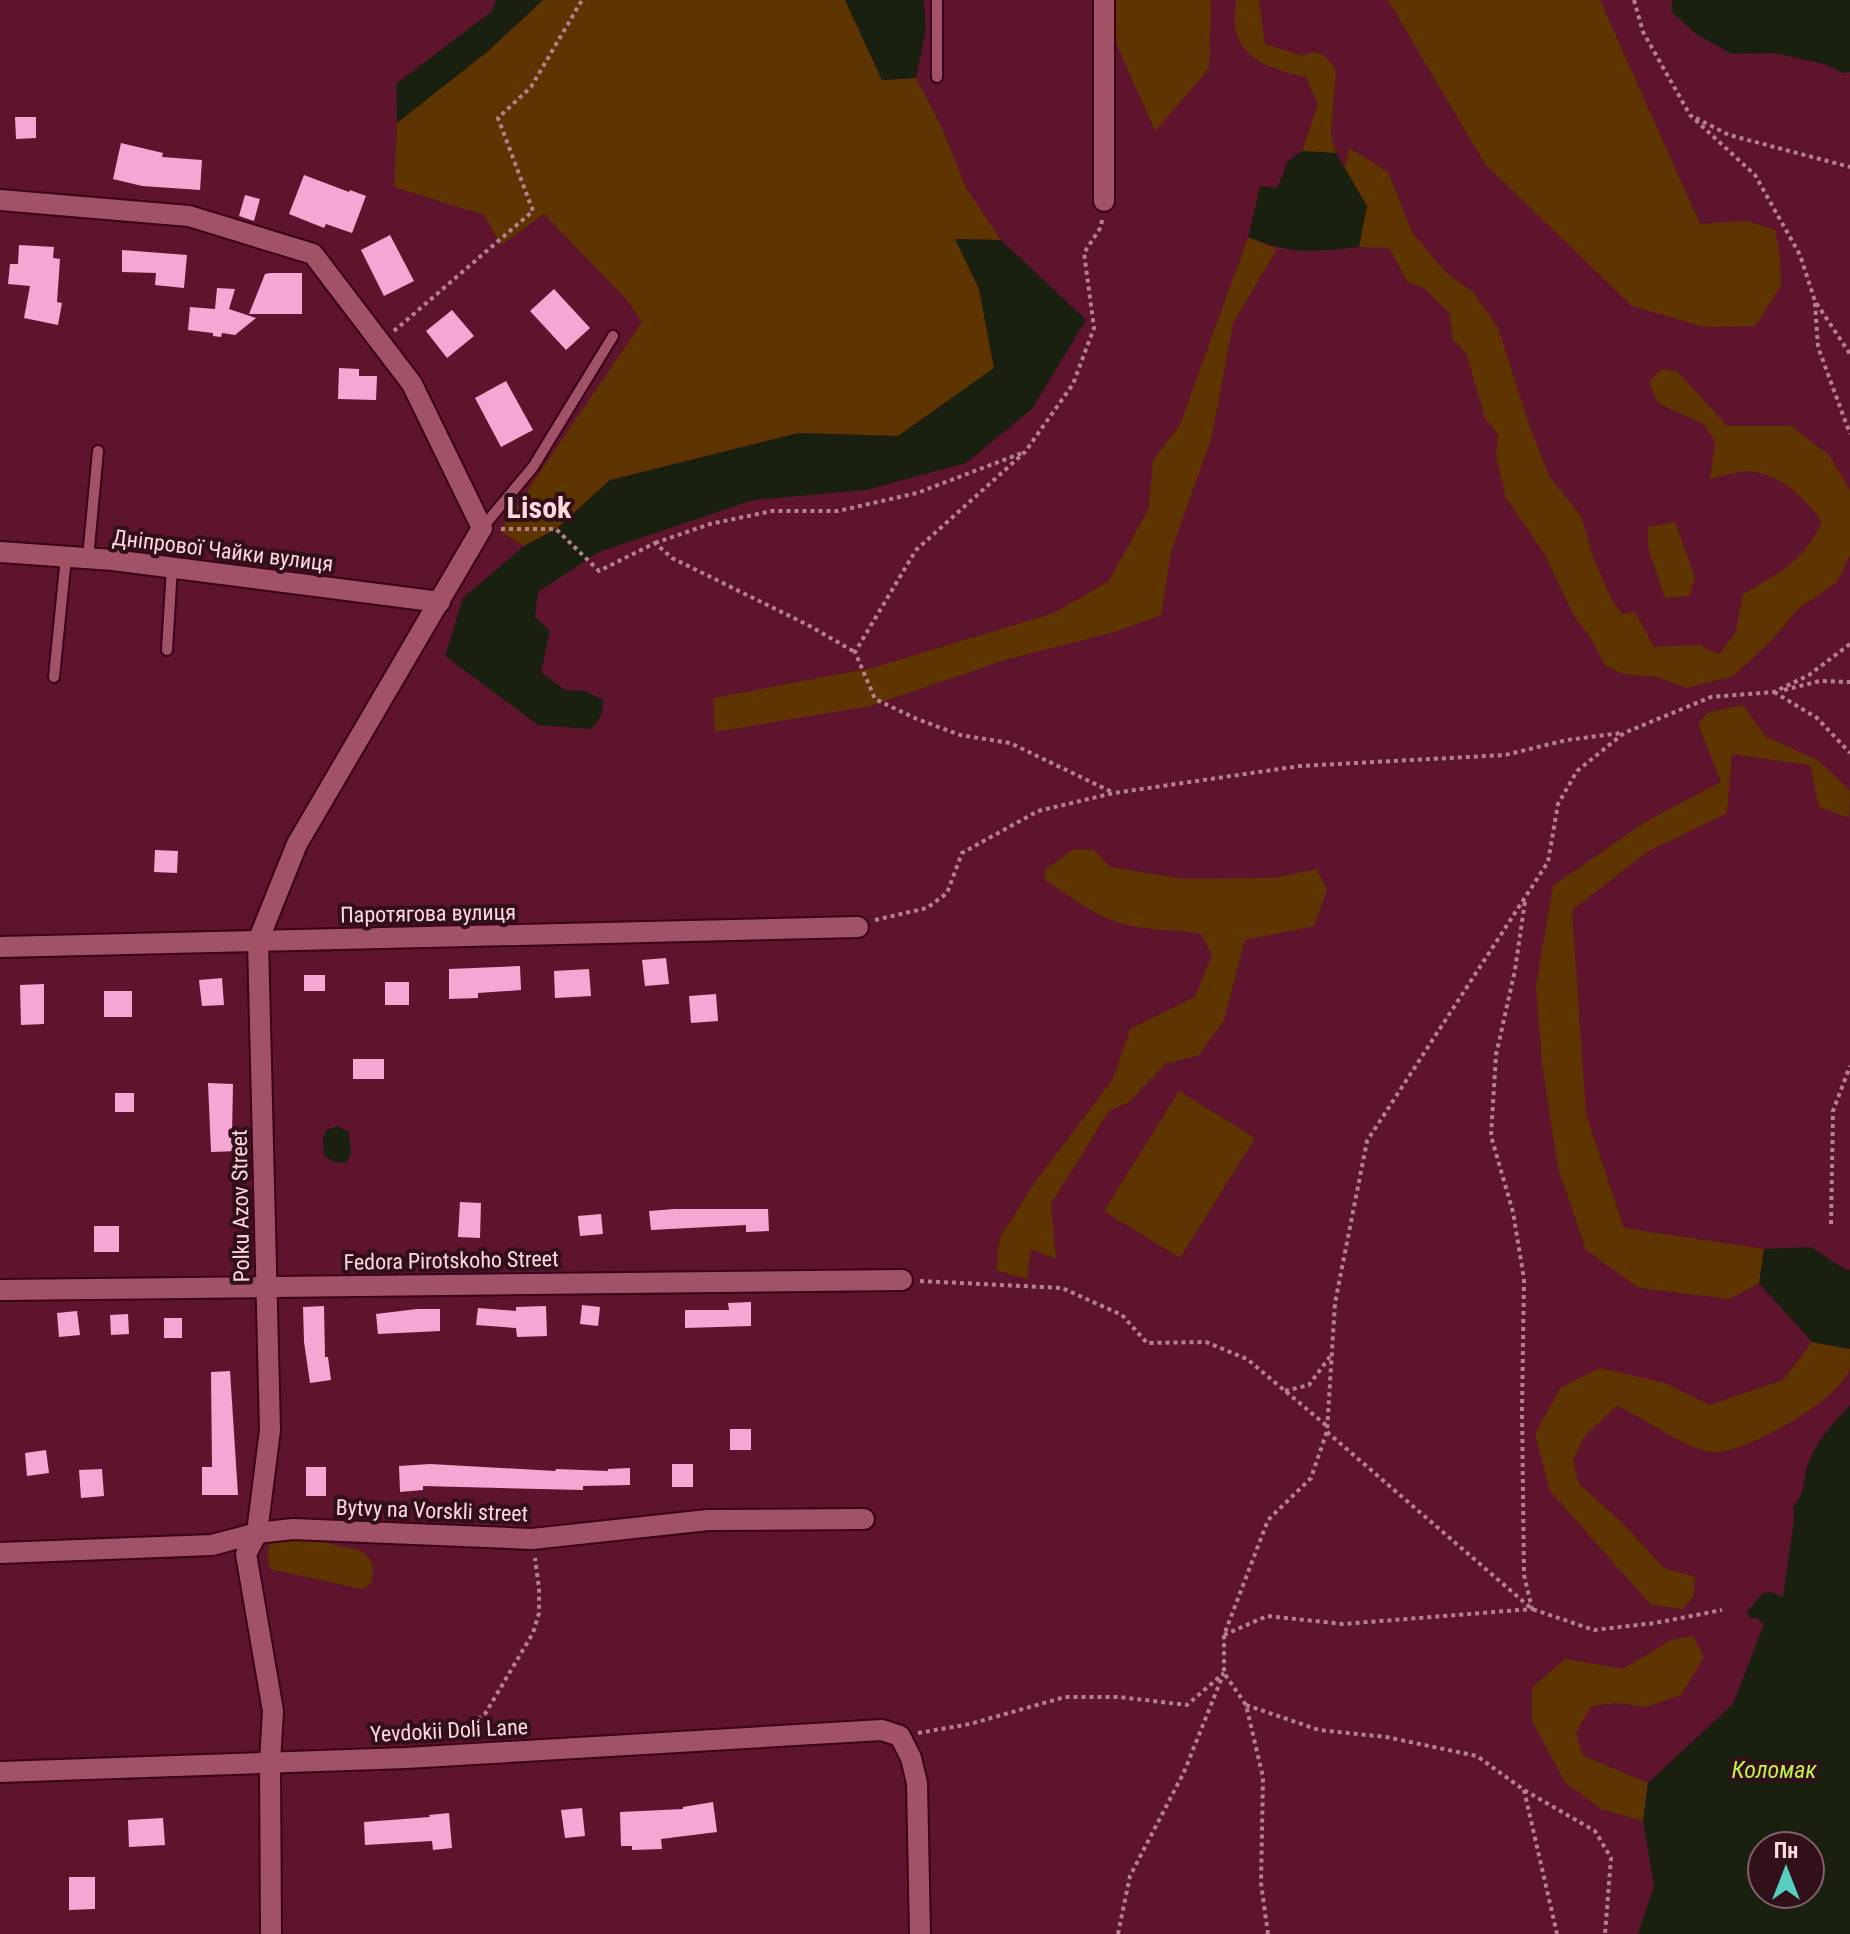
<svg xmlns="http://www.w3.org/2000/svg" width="1850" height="1934" viewBox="0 0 1850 1934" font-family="'Roboto Condensed',sans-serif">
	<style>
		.green { fill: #5e3400 }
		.water { fill: #1a200f; fill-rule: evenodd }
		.building { fill: #f6a6d3 }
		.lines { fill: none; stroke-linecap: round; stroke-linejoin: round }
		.service-casing { stroke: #3b0317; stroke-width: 14 }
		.minor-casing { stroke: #3b0317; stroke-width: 24 }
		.path { stroke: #b78090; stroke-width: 4; stroke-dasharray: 4 4; stroke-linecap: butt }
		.service { stroke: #a25266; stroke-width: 10 }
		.minor { stroke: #a25266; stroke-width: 20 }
		.labels { text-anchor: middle; stroke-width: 8; stroke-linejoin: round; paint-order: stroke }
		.street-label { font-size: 22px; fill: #ffd8e0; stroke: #311019 }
		.water-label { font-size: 24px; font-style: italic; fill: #bef14c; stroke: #311019 }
		.district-label { font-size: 30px; font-weight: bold; fill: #ffd8e0; stroke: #311019 }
	</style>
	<rect width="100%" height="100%" fill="#5f142e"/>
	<!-- green -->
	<g class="green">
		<polygon points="543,0 845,0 882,80 916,78 941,126 966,188 1001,240 956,239 979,289 994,368 898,436 798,433 610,480 556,529 524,546 500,531 642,322 627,300 544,214 501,245 484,215 394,187 397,123 487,52"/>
		<polygon points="1115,0 1211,0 1209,69 1155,131 1117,45"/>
		<path d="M1236,0H1259L1265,44L1302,56L1313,52L1324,55L1336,70L1331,134L1336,153L1302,151L1318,104L1306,77C1277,70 1245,63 1236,32C1233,23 1236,9 1236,0Z"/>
		<polygon points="1388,0 1600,0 1700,224 1747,221 1775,230 1780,256 1781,286 1755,326 1704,327 1632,306 1485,164"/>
		<path d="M1349,148L1388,172L1412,232L1445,272L1473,292L1498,328L1528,421L1549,476L1581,516L1593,557L1612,600L1622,614L1635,612L1654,647L1699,645L1719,655L1736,632L1743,594C1782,571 1801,564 1822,522C1806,499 1784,478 1756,472C1742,469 1724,476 1710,479L1715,442L1704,424L1658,403L1649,382L1661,369L1677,371L1727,426H1791L1830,456L1850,491V555L1837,582L1798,609L1771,641L1733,676L1687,688L1657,677L1623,674L1605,665L1591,638L1575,618L1544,553L1506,498L1496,456L1498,434L1485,418L1466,353L1453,339L1449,313L1426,290L1407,281L1389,248L1359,247L1367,206L1345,169Z"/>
		<polygon points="1248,237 1277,249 1233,323 1212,436 1171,552 1161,615 1114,632 1008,659 870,706 715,732 713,698 872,668 1054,613 1109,581 1149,508 1153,460 1180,425"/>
		<polygon points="1675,522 1695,577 1689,596 1665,598 1648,549 1648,527"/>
		<polygon points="1743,705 1765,736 1819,761 1850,791 1849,818 1819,807 1810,765 1732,754 1727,813 1647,852 1572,910 1586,1114 1624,1228 1764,1249 1759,1283 1730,1299 1639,1288 1586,1250 1558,1168 1542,1064 1536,986 1553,886 1645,822 1721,782 1698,724 1707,713"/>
		<path d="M1074,849L1094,850L1110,867L1184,879L1274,878L1317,869L1327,890L1314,926L1245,940L1224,1020L1199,1055L1165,1064L1129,1102L1109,1111L1051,1204L1056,1259L1031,1249L1027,1279L996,1270L1000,1238L1033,1185L1113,1079L1130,1029L1195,997L1212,955L1201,934C1178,929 1155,931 1133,926C1099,920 1071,897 1044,879L1046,869Z"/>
		<polygon points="1179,1091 1255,1138 1180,1258 1104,1211"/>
		<path d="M1812,1342L1850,1349C1850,1354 1850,1362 1850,1367C1843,1399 1743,1455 1712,1452C1686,1449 1643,1418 1617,1405L1584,1437L1573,1460L1579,1484L1620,1521L1664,1568L1695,1577L1694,1595L1683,1609L1651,1605L1550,1491L1535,1434L1560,1388L1600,1368L1665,1383L1710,1405L1783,1380Z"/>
		<path d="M289,1535L325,1536L330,1544C356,1549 380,1550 371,1583L362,1589L270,1569L267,1555L270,1543Z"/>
		<polygon points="1693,1636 1704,1657 1681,1695 1646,1707 1617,1703 1591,1706 1576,1733 1583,1756 1648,1783 1643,1821 1601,1809 1565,1782 1532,1721 1532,1688 1565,1659 1623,1669 1671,1640"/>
	</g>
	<!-- water -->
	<g class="water">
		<polygon points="496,0 543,0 487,52 397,123 396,84 492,11"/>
		<polygon points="845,0 924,0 926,31 916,78 882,80"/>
		<polygon points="1672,0 1850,0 1850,72 1843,73 1824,64 1774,53 1732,54 1697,35 1671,11"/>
		<path d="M1302,151L1336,153L1367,206L1359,247C1314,252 1291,255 1248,237L1260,186L1277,188L1288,161Z"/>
		<path d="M955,239L1001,240L1086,320L1032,409L966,463L866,490L753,500L599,552L538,592L535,617L550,631L541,672L565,690L585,691L603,700C604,713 600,720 590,729L538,725L445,656L463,598L524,546L556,529L610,480L798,433L898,436L994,368L979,289Z"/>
		<polygon points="338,1126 349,1132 351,1153 346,1163 334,1162 324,1156 323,1139 326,1130"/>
		<polygon points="1811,1247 1846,1270 1850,1269 1850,1349 1812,1342 1759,1283 1764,1249"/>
		<path d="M1850,1405V1934H1638L1654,1886L1643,1821L1648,1783L1733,1704L1764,1624L1757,1618H1750L1747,1612L1763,1593L1771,1592L1783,1597L1794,1520L1793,1506C1805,1496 1803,1478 1808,1464C1816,1440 1834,1423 1850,1405ZM1762,1846H1810V1894H1762Z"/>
	</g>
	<!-- building -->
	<g class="building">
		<polygon points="15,117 36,117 36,138 16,139"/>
		<polygon points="121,143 163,153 162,157 202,160 200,190 142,186 113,179"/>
		<polygon points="304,175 349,192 350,190 366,196 352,233 326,224 324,228 289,214"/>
		<polygon points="245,195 260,199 254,221 239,216"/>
		<polygon points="390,235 414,281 384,296 361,250"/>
		<polygon points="19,245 54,247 53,258 60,259 57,302 62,303 58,325 24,318 30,286 8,284 10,264 18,264"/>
		<polygon points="122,250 187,255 184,288 155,285 156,273 122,272"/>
		<polygon points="270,273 302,273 302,314 249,314 265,274"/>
		<polygon points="217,288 235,289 229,309 256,318 235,335 222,333 221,337 213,336 213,333 188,330 190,307 215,309"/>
		<polygon points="554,289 590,328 566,350 530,311"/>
		<polygon points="452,310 474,336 447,358 426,331"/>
		<polygon points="339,368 359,369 359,376 377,376 376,400 338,399"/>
		<polygon points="506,381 533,430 501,447 475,398"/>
		<polygon points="155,850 178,851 177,873 154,872"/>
		<polygon points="666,958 669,984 645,986 642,960"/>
		<polygon points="520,966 521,990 478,993 478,998 449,999 449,969"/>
		<polygon points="589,969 591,996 555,998 554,971"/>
		<rect x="304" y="975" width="21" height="16"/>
		<polygon points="222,978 224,1005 202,1006 199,980"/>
		<rect x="385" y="982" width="24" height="23"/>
		<polygon points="44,984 44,1024 21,1025 20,985"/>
		<rect x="104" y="991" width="28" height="26"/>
		<polygon points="716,994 718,1021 691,1023 689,996"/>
		<rect x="353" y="1059" width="31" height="20"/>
		<polygon points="208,1083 233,1084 232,1133 239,1133 239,1151 211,1152"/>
		<rect x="115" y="1093" width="19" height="19"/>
		<polygon points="460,1202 481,1203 480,1238 458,1237"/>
		<polygon points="674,1209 768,1209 769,1231 746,1232 746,1225 651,1230 649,1211"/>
		<polygon points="601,1214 603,1234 580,1236 578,1216"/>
		<rect x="94" y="1226" width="25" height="26"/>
		<polygon points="751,1302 751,1326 685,1328 685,1310 729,1310 728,1303"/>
		<polygon points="582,1305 600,1307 598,1326 580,1324"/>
		<polygon points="324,1306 325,1357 328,1357 331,1380 310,1383 304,1342 303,1307"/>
		<polygon points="546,1306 547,1336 517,1337 516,1328 476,1325 478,1308 516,1311 516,1307"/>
		<polygon points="417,1309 440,1309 440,1331 378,1334 376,1314"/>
		<polygon points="77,1311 80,1335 59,1337 57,1313"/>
		<polygon points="128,1314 129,1334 111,1335 110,1315"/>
		<rect x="164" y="1318" width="18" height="20"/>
		<polygon points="230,1371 238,1495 202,1495 202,1467 212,1467 211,1372"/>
		<rect x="730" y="1429" width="21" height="21"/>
		<polygon points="46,1450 49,1473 27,1476 25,1453"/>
		<polygon points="430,1464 555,1471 556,1469 608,1471 608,1469 630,1468 630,1485 583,1486 583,1490 423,1486 423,1490 400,1492 399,1466"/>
		<rect x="672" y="1464" width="21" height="23"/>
		<rect x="306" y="1467" width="20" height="29"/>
		<polygon points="102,1469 104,1496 81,1498 79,1470"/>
		<polygon points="713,1802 717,1832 661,1839 662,1849 632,1850 632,1846 621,1846 620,1812 683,1809 683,1807"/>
		<polygon points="582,1808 585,1836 565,1838 561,1810"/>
		<polygon points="449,1813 452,1848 433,1850 432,1841 365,1845 364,1822 430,1817 429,1815"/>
		<polygon points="163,1818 165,1845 129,1847 128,1820"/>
		<polygon points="69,1877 95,1877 95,1909 69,1910"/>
	</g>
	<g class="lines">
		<!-- service casing -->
		<g class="service-casing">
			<g id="service">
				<polyline points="937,77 937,0"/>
				<polyline points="482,528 533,467 613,336"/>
				<polyline points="88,558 98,451"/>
				<polyline points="167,650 172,567"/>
				<polyline points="54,677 66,557"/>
			</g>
		</g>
		<!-- minor casing -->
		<g class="minor-casing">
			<g id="minor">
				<polyline points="0,200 189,216 313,254 412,384 482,528 297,844 258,941 270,1430 257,1533 246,1554 273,1711 270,1761 271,1934"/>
				<polyline points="1104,201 1104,0"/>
				<polyline points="0,552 113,560 440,602"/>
				<polyline points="0,947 858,927"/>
				<polyline points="0,1290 902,1280"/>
				<polyline points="0,1553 212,1545 257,1533 293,1529 532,1539 708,1520 864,1519"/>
				<polyline points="0,1772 406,1758 882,1730 900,1736 911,1758 917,1783 920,1934"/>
			</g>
		</g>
		<!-- path -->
		<g class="path">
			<polyline points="1634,0 1643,32 1690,115 1755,175 1800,255 1815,301 1850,354"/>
			<polyline points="1696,118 1729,135 1850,167"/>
			<polyline points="1102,220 1101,227 1084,253 1094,328 1073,384 1025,452 916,550 855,652 875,699 917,719 960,735 1010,743 1114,793"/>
			<polyline points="1815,303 1818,347 1850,434"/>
			<polyline points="394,331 533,211 498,118 531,87 582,0"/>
			<polyline points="501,529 556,529 599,571 655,543 672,558 808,625 855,652"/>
			<polyline points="655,543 710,524 772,511 838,511 917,493 1022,453"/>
			<polyline points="1784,690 1820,681 1850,682"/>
			<polyline points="1774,692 1817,718 1850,753"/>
			<polyline points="875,920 927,908 947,893 962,853 1038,811 1114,793 1300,766 1505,755 1567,740 1622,733"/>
			<polyline points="1831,1224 1833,1111 1850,1066"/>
			<polyline points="920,1281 1062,1288 1122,1315 1147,1343 1206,1342 1247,1359 1327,1426"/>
			<polyline points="1285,1391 1309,1385 1331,1355"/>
			<polyline points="1327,1432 1532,1609 1594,1630 1655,1623 1722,1610"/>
			<polyline points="1224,1635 1267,1616 1343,1624 1532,1609 1524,1575 1522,1410 1524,1279 1513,1212 1491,1136 1496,1055 1515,970 1525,901"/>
			<polyline points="1246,1705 1319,1730 1386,1737 1477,1756 1524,1790 1595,1831 1611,1858 1605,1934"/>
			<polyline points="918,1733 970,1724 1065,1697 1119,1697 1187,1705 1224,1673"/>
			<polyline points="459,1734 485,1714 533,1633 539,1613 539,1589 535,1558"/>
			<polyline points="1524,1790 1557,1934"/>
			<polyline points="1118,1934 1130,1876 1184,1772 1223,1675"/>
			<polyline points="1268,1934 1261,1883 1263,1777 1246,1705 1224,1673 1224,1635 1268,1520 1311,1478 1327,1431 1335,1303 1367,1141 1548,862 1558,804 1577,771 1624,733 1711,697 1774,692 1809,675 1850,644"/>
		</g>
		<!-- service -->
		<use href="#service" class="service"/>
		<!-- minor -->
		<use href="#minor" class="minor"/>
	</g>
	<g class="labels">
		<!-- street labels -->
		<g class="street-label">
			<text transform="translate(223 550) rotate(7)" y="8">Дніпрової Чайки вулиця</text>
			<text transform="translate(428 913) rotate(-1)" y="8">Паротягова вулиця</text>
			<text transform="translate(240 1206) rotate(-91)" y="8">Polku Azov Street</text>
			<text transform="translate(451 1260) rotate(-1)" y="8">Fedora Pirotskoho Street</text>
			<text transform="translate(432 1510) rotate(2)" y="8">Bytvy na Vorskli street</text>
			<text transform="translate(449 1730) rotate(-3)" y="8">Yevdokii Doli Lane</text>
		</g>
		<!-- water labels -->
		<g class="water-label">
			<text x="1774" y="1778">Коломак</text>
		</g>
		<!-- district labels -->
		<g class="district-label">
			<text x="539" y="518">Lisok</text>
		</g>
	</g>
	<!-- north arrow -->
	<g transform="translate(1786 1870)"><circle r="38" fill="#311019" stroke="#836069" stroke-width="2"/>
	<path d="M0-6L14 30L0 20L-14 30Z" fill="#58cec0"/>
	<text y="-12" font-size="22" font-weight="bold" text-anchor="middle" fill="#ffd8e0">Пн</text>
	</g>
</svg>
